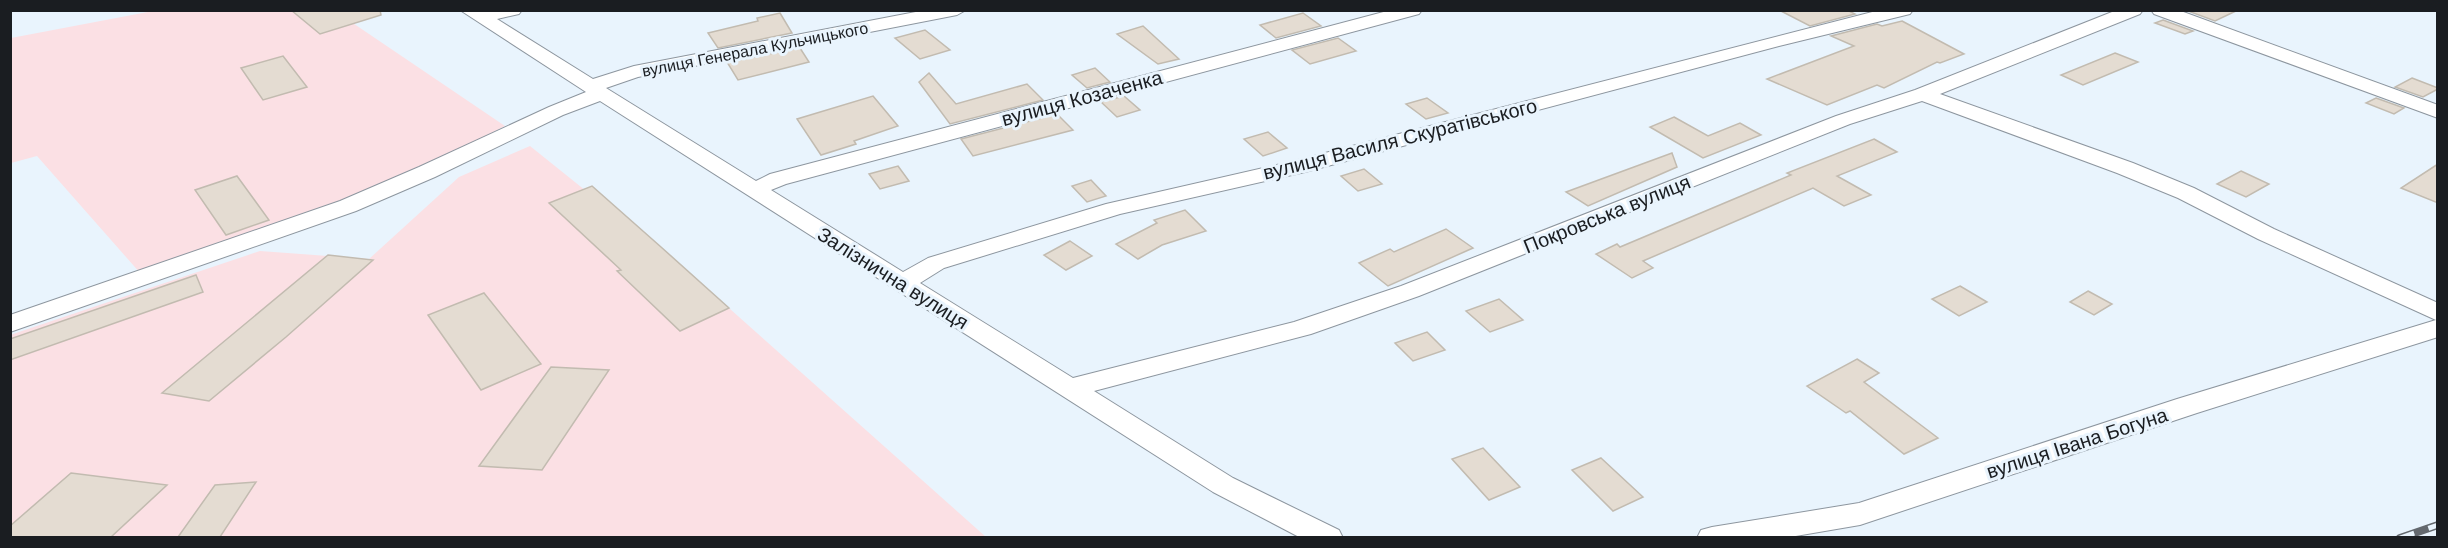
<svg xmlns="http://www.w3.org/2000/svg" width="2448" height="548" viewBox="0 0 2448 548" font-family="Arial,sans-serif">
	<style>
		.industrial { fill: #fbe0e4 }
		.building { fill: #e4dcd2; stroke: #c2bbb0; stroke-width: 1.5 }
		.lines { fill: none; stroke-linecap: round; stroke-linejoin: round }
		.minor-casing { stroke: #8d969f; stroke-width: 2 }
		.minor { fill: #fff; fill-rule: evenodd }
		.rail-casing { stroke: #63686e; stroke-width: 8 }
		.rail { stroke: #e9f4fd; stroke-width: 5; stroke-dasharray: 15; stroke-linecap: butt }
		.labels { text-anchor: middle; stroke-width: 6; stroke-linejoin: round; paint-order: stroke }
		.far-street-label { font-size: 16px; fill: #1a1d21; stroke: #e9f4fd }
		.street-label { font-size: 20px; fill: #1a1d21; stroke: #e9f4fd }
	</style>
	<rect width="100%" height="100%" fill="#e9f4fd"/>
	<!-- industrial -->
	<g class="industrial">
		<polygon points="153,11 335,11 505,126 383,189 349,204 226,240 141,274 37,156 11,163 11,38"/>
		<polygon points="530,146 702,284 986,537 11,537 10,335 260,251 369,259 459,177"/>
	</g>
	<!-- building -->
	<g class="building">
		<polygon points="291,10 380,10 381,15 320,34"/>
		<polygon points="1779,10 1847,10 1855,14 1810,26"/>
		<polygon points="2189,10 2238,10 2215,21 2188,11"/>
		<polygon points="780,13 792,33 718,48 708,33 758,21 757,18"/>
		<polygon points="1303,13 1321,26 1276,38 1260,25"/>
		<polygon points="2163,20 2193,31 2185,34 2155,23"/>
		<polygon points="1902,21 1964,54 1940,63 1937,62 1884,88 1877,85 1827,105 1767,79 1854,46 1831,36 1877,24 1882,26"/>
		<polygon points="1143,26 1179,59 1158,64 1117,34"/>
		<polygon points="925,30 950,50 920,59 895,38"/>
		<polygon points="1338,38 1356,51 1310,64 1292,50"/>
		<polygon points="800,48 809,62 738,80 727,62"/>
		<polygon points="2115,53 2138,62 2083,85 2061,75"/>
		<polygon points="283,56 307,87 263,100 241,68"/>
		<polygon points="1095,68 1110,82 1087,88 1072,75"/>
		<polygon points="929,73 956,104 1027,84 1043,100 950,124 919,82"/>
		<polygon points="2412,78 2438,88 2438,89 2423,97 2395,87"/>
		<polygon points="873,96 898,126 854,141 856,144 821,155 797,119"/>
		<polygon points="1124,96 1140,110 1117,117 1101,102"/>
		<polygon points="1427,98 1448,113 1426,119 1406,104"/>
		<polygon points="2376,98 2404,108 2394,114 2366,103"/>
		<polygon points="1057,114 1073,130 973,156 961,139"/>
		<polygon points="1674,117 1708,136 1740,123 1761,135 1703,158 1650,127"/>
		<polygon points="1268,132 1287,148 1263,156 1244,139"/>
		<polygon points="1874,139 1897,152 1837,176 1871,195 1844,206 1813,188 1643,261 1653,268 1632,278 1596,254 1617,244 1620,247 1791,175 1787,173"/>
		<polygon points="1672,153 1677,167 1588,206 1566,192"/>
		<polygon points="2438,164 2438,203 2401,188"/>
		<polygon points="898,166 909,181 880,189 869,174"/>
		<polygon points="1364,169 1382,184 1358,191 1341,176"/>
		<polygon points="2241,171 2269,184 2246,197 2217,184"/>
		<polygon points="237,176 269,220 226,235 195,190"/>
		<polygon points="1091,180 1106,196 1087,202 1072,186"/>
		<polygon points="592,186 661,247 729,308 680,331 617,271 621,270 549,203"/>
		<polygon points="1185,210 1206,231 1162,245 1138,259 1116,244 1157,223 1154,220"/>
		<polygon points="1446,229 1473,248 1388,286 1359,263 1390,249 1394,252"/>
		<polygon points="1070,241 1092,256 1066,270 1044,255"/>
		<polygon points="328,255 373,260 286,337 209,401 162,393"/>
		<polygon points="196,275 203,292 10,360 10,339"/>
		<polygon points="1960,286 1987,302 1959,316 1932,299"/>
		<polygon points="2088,291 2112,304 2094,315 2070,302"/>
		<polygon points="484,293 541,364 481,390 428,315"/>
		<polygon points="1499,299 1523,320 1490,332 1466,311"/>
		<polygon points="1427,332 1445,350 1413,361 1395,343"/>
		<polygon points="1857,359 1879,373 1864,382 1938,438 1904,454 1850,411 1846,413 1807,386"/>
		<polygon points="551,367 609,370 542,470 479,466"/>
		<polygon points="1483,448 1520,487 1489,500 1452,459"/>
		<polygon points="1601,458 1643,497 1613,511 1572,470"/>
		<polygon points="71,473 167,485 111,537 10,537 10,526"/>
		<polygon points="256,482 220,537 178,537 215,485"/>
	</g>
	<g class="lines">
		<!-- minor casing -->
		<g class="minor-casing">
			<g id="minor">
				<polygon points="460,10 522,10 519,14 497,19 593,79 634,66 926,10 966,10 957,15 638,77 606,88 756,181 770,174 1391,10 1422,10 1419,14 786,184 771,190 903,272 928,258 1106,204 1294,161 1880,10 1913,10 1910,14 1779,46 1305,172 1120,214 944,268 920,283 1073,378 1294,322 1401,286 1836,116 1915,90 2117,10 2143,10 2140,14 1940,94 2133,163 2194,188 2274,229 2438,303 2438,337 2197,413 1860,525 1784,538 1697,538 1701,530 1712,527 1859,503 2177,399 2436,320 2258,239 2178,198 2117,173 1922,101 1850,124 1419,296 1311,334 1094,391 1233,478 1339,530 1343,538 1301,538 1213,492 600,101 563,115 435,177 356,211 10,332 10,315 340,201 419,167 549,107 586,92"/>
				<polygon points="2151,10 2178,10 2438,105 2438,118 2154,14"/>
			</g>
		</g>
		<!-- minor -->
		<use href="#minor" class="minor"/>
		<!-- rail casing -->
		<g class="rail-casing">
			<polyline id="rail" points="2400,538 2438,525"/>
		</g>
		<!-- rail -->
		<use href="#rail" class="rail"/>
	</g>
	<g class="labels">
		<!-- far-street labels -->
		<g class="far-street-label">
			<text transform="translate(755 49) rotate(-11)" y="6">вулиця Генерала Кульчицького</text>
		</g>
		<!-- street labels -->
		<g class="street-label">
			<text transform="translate(1082 98) rotate(-15)" y="7">вулиця Козаченка</text>
			<text transform="translate(1400 139) rotate(-14)" y="7">вулиця Василя Скуратівського</text>
			<text transform="translate(1607 214) rotate(-22)" y="7">Покровська вулиця</text>
			<text transform="translate(893 278) rotate(32)" y="7">Залізнична вулиця</text>
			<text transform="translate(2077 443) rotate(-18)" y="7">вулиця Івана Богуна</text>
		</g>
	</g>
	<!-- border -->
	<rect width="2448" height="548" fill="none" stroke="#1a1d21" stroke-width="24"/>
</svg>
